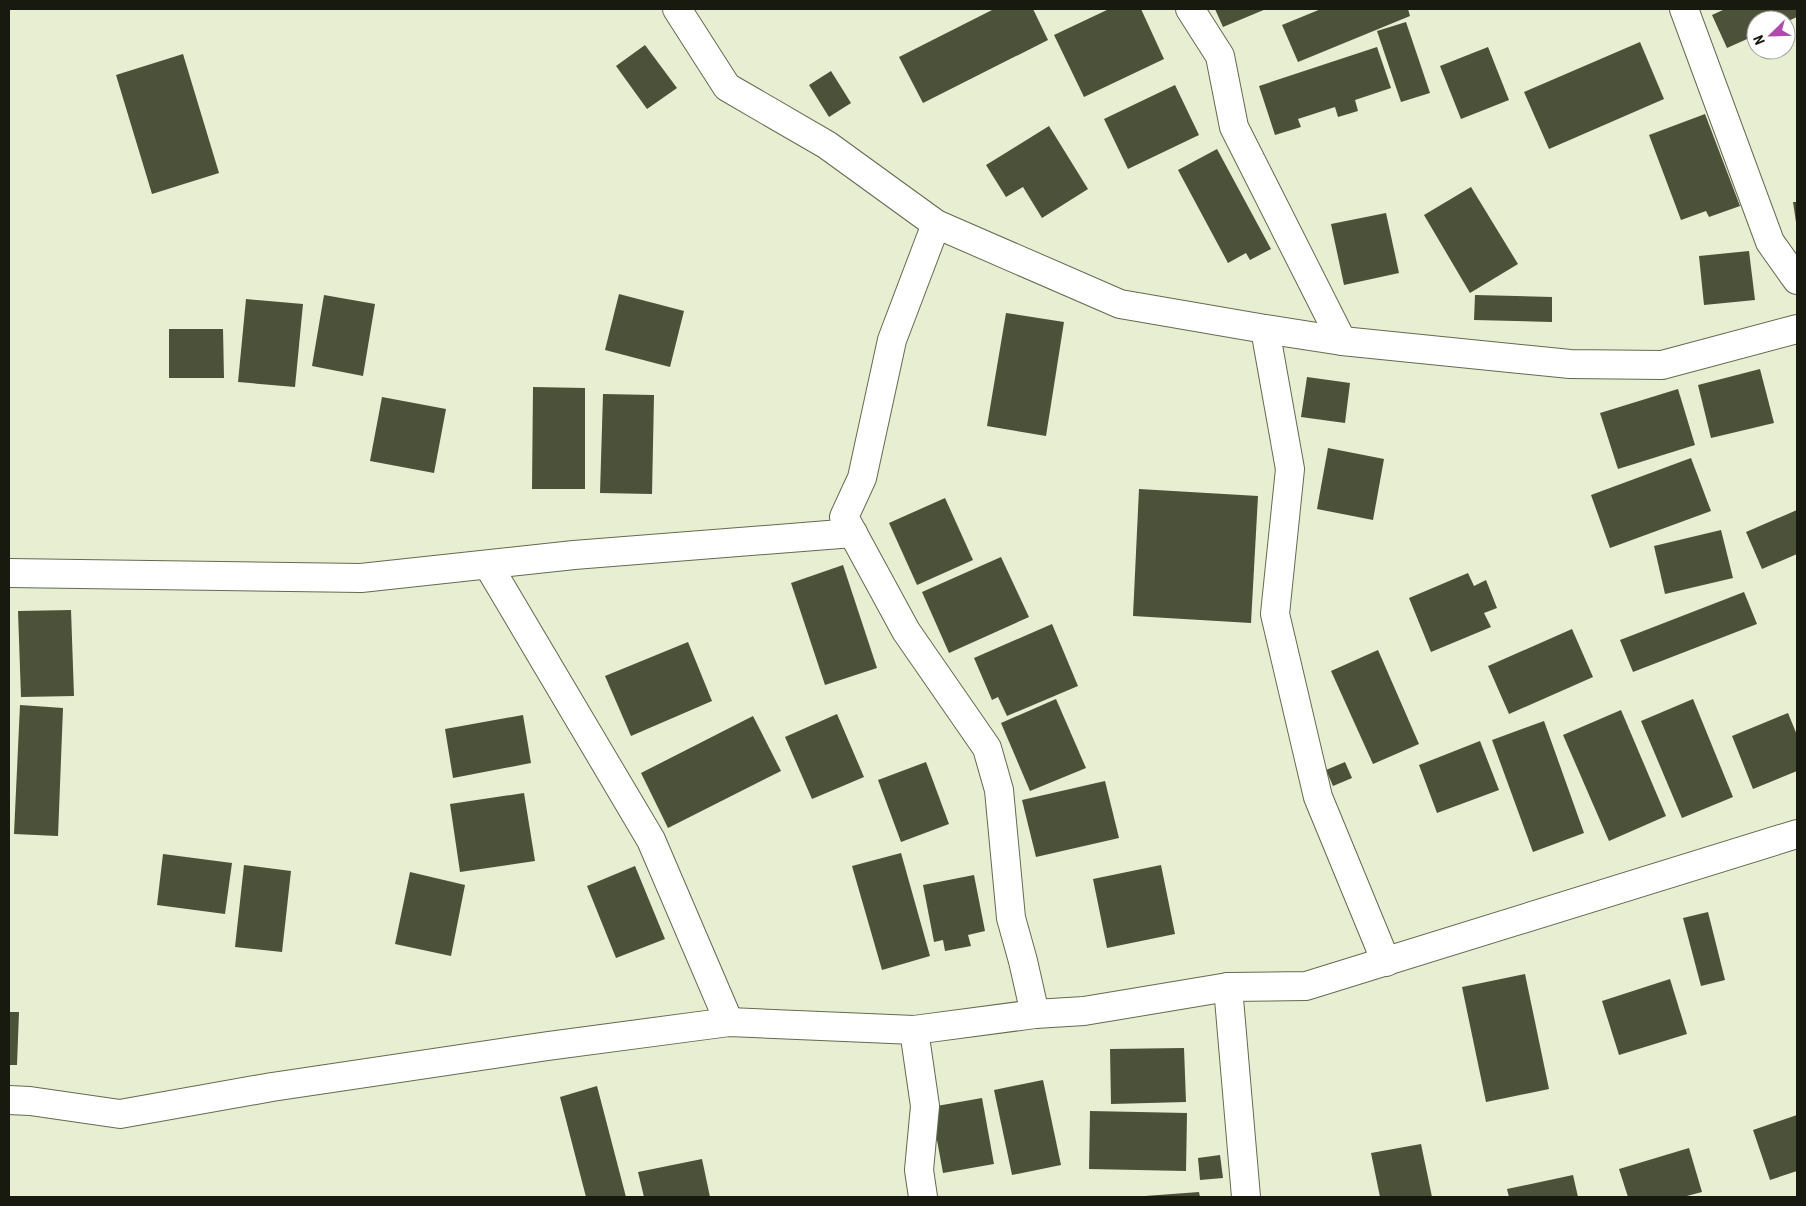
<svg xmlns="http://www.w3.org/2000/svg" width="1806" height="1206" viewBox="0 0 1806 1206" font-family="'Roboto Condensed',sans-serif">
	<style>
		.building { fill: #4c5139 }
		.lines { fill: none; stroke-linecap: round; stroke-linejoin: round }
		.minor-casing { stroke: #646a50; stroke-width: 30 }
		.minor { stroke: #fff; stroke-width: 28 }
	</style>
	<rect width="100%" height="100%" fill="#e7eed1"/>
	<!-- building -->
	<g class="building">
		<polygon points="994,9 1033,9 1048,40 923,103 899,57"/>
		<polygon points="1109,9 1141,9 1164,59 1084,97 1054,35"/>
		<polygon points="1215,9 1266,9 1223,27"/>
		<polygon points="1321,9 1408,9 1410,16 1298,62 1282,25"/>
		<polygon points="1725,9 1797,9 1797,17 1786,22 1786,20 1756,20 1756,35 1727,48 1712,15"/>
		<polygon points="1406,22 1430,93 1401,102 1377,31"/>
		<polygon points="1640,42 1664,99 1549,149 1524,92"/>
		<polygon points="645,45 677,88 647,109 616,66"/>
		<polygon points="1377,47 1391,88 1355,100 1358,111 1338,117 1335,107 1298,119 1301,127 1275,135 1259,86"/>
		<polygon points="1488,47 1509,100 1461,119 1440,66"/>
		<polygon points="183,54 219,173 152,194 116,75"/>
		<polygon points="831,71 851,103 829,117 809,85"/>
		<polygon points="1175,85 1199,135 1128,169 1104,119"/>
		<polygon points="1705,114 1740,206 1709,217 1706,211 1681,220 1649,135"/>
		<polygon points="1049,126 1088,189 1042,218 1023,187 1006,197 986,165"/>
		<polygon points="1217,149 1271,249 1250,260 1246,253 1228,263 1178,170"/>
		<polygon points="1471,187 1518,264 1470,293 1424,215"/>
		<polygon points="1793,202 1797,202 1797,222 1796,222"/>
		<polygon points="1386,213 1399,273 1344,285 1331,224"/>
		<polygon points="1749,251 1755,300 1704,305 1699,256"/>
		<polygon points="619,294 684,311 670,367 605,350"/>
		<polygon points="324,295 375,304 363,376 312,366"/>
		<polygon points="1475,295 1552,297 1552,322 1474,320"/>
		<polygon points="246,299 303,304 295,387 238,382"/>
		<polygon points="1006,313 1064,322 1046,436 987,426"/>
		<polygon points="169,329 223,329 224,378 169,378"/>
		<polygon points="1760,369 1774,423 1711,438 1698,385"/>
		<polygon points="1307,377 1350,383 1345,423 1301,417"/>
		<polygon points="533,387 585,388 585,489 532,489"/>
		<polygon points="1678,389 1695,445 1618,469 1600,413"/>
		<polygon points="603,394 654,395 652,494 600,493"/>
		<polygon points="382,397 446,409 434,473 370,461"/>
		<polygon points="1328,448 1384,459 1373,520 1317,509"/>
		<polygon points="1691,458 1711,511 1610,548 1591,495"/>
		<polygon points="1139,489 1258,496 1251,623 1133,616"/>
		<polygon points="945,498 973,560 917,585 889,523"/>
		<polygon points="1797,510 1797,554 1762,569 1746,532"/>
		<polygon points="1721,530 1733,578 1665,594 1654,546"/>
		<polygon points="1001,557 1029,617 949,653 922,592"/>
		<polygon points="843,565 877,668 825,685 791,583"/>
		<polygon points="1468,573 1474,586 1486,580 1497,608 1484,613 1491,627 1431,652 1409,598"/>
		<polygon points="1744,592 1757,624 1633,672 1620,640"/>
		<polygon points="71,610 74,696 21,697 18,611"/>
		<polygon points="1052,624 1078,686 1007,716 998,697 992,700 974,658"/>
		<polygon points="1572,629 1593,677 1509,714 1488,666"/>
		<polygon points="688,642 712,701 631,736 605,676"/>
		<polygon points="1378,650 1419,744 1373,764 1331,671"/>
		<polygon points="1056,699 1086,768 1030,791 1001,723"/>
		<polygon points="1693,699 1733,797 1682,818 1641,721"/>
		<polygon points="20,705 63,708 58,836 14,834"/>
		<polygon points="1621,710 1666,816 1609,841 1563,735"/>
		<polygon points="1788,713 1797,735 1797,771 1753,789 1732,736"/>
		<polygon points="837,714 864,777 812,799 785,737"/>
		<polygon points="523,715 531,763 453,778 445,729"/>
		<polygon points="753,716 781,771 668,828 641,773"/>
		<polygon points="1544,721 1584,833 1533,852 1492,740"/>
		<polygon points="1480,741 1499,790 1437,813 1419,765"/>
		<polygon points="926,762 949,824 901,842 878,780"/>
		<polygon points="1345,762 1352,778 1333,786 1326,770"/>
		<polygon points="1105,781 1119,838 1036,857 1022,800"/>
		<polygon points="524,793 535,861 460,872 450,804"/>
		<polygon points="901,853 930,956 882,970 852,866"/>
		<polygon points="163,854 232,863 225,914 157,905"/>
		<polygon points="244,865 291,871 282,952 235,947"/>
		<polygon points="1161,865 1175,934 1107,948 1093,879"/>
		<polygon points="635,866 665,939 616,958 587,886"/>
		<polygon points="410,872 465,885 451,956 395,944"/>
		<polygon points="974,875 985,931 968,935 971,946 945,951 943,940 934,942 923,885"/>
		<polygon points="1708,912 1725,980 1701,986 1683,918"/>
		<polygon points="1525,974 1549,1089 1486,1102 1462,987"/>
		<polygon points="1670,979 1687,1034 1619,1055 1602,1001"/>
		<polygon points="9,1012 19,1012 17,1065 9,1065"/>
		<polygon points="1184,1048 1186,1102 1111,1104 1110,1049"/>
		<polygon points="1043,1080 1061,1165 1012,1175 994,1090"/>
		<polygon points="597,1086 626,1197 586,1197 560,1097"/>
		<polygon points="982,1098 994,1164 943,1173 931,1107"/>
		<polygon points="1090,1111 1187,1113 1186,1171 1089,1169"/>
		<polygon points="1797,1115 1797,1171 1770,1180 1753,1130"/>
		<polygon points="1421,1144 1432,1197 1380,1197 1371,1153"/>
		<polygon points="1689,1148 1702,1192 1683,1197 1628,1197 1619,1169"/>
		<polygon points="1220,1155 1223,1178 1200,1180 1198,1158"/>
		<polygon points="702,1159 710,1197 644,1197 638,1172"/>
		<polygon points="1573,1175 1578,1197 1509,1197 1507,1189"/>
		<polygon points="1199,1192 1200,1197 1146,1197 1145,1196"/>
	</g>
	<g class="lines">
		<!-- minor casing -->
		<g class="minor-casing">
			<g id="minor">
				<polyline points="677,9 727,87 827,145 936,224 1120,304 1265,329 1342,341 1570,364 1662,365 1797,329"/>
				<polyline points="1190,9 1220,56 1234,127 1342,341"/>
				<polyline points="1684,9 1770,242 1797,280"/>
				<polyline points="936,224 892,340 862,478 844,517 906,631 987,748 999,790 1011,918 1023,961 1035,1014"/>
				<polyline points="1265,329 1290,469 1275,614 1318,797 1386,962"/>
				<polyline points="488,565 651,840 729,1022"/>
				<polyline points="9,573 361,578 574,555 853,533"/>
				<polyline points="1228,987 1246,1197"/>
				<polyline points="914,1030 925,1106 919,1170 923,1197"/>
				<polyline points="9,1100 30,1101 120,1114 272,1087 548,1046 729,1022 914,1030 1035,1014 1084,1011 1228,987 1306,986 1797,834"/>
			</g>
		</g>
		<!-- minor -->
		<use href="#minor" class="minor"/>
	</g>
	<!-- border -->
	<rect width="1806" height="1206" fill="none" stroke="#181a10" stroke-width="20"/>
	<!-- north arrow -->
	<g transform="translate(1771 35) rotate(247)"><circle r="24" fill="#ffffff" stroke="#a3a39f"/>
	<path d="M0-4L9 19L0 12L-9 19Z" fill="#b14aae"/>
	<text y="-8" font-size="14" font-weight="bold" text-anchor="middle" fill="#181a10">N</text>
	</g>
</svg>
